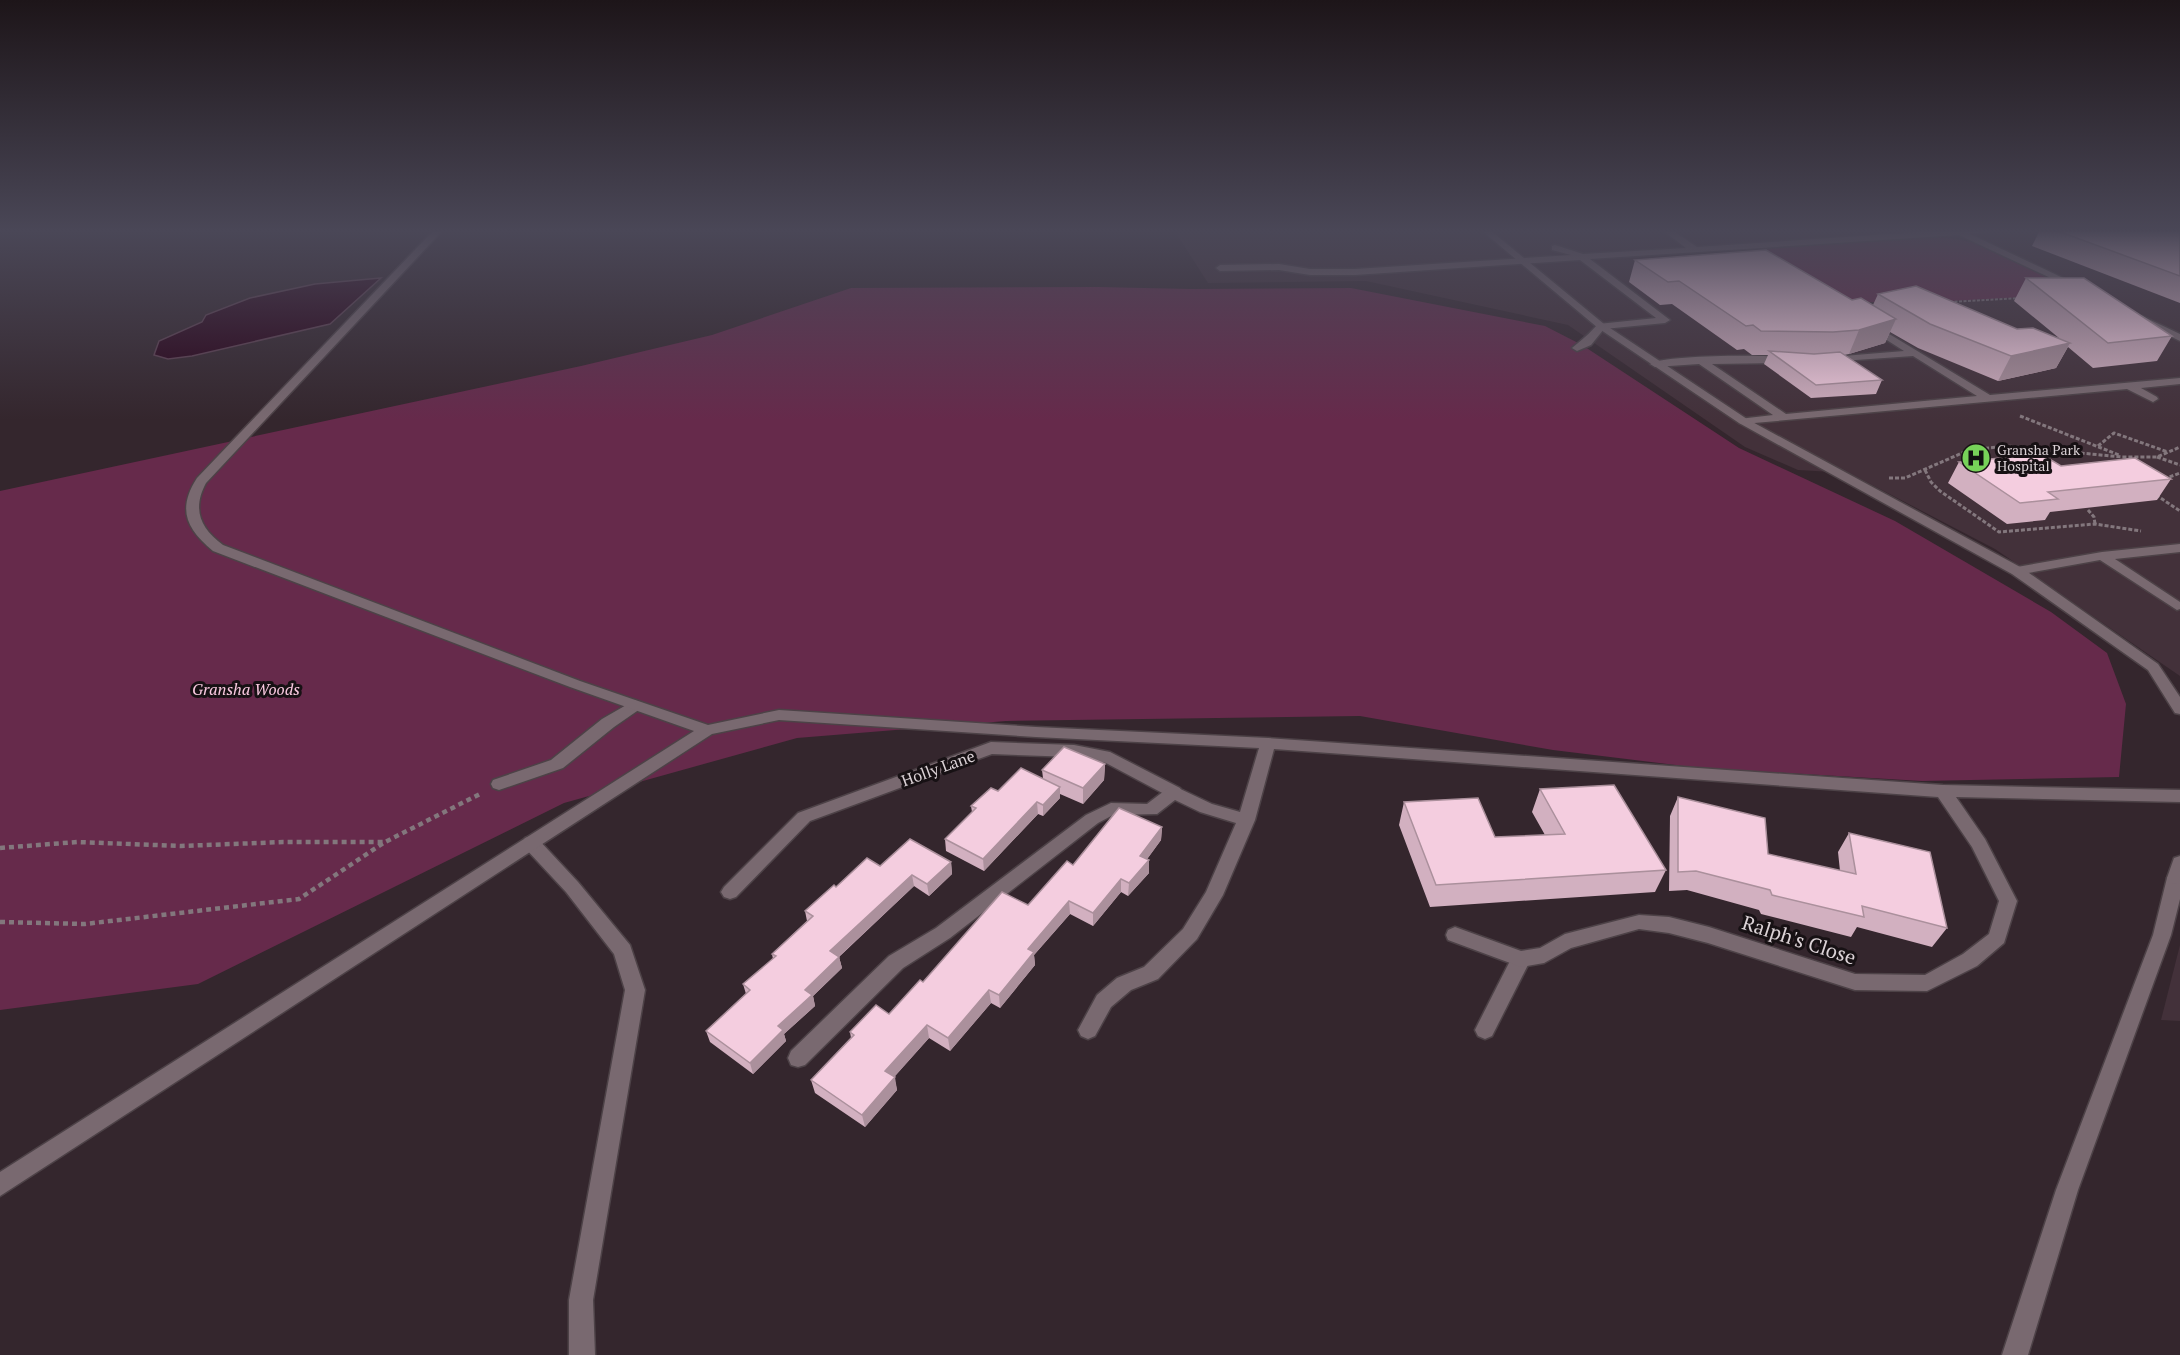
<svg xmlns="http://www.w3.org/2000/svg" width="2180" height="1355" viewBox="0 0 2180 1355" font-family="'PT Serif',serif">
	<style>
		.built { fill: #43313a }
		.green { fill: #662a4b }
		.water { fill: #290118; stroke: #5e4051; stroke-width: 1.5 }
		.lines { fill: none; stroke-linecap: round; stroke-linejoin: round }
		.lane-casing { stroke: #4d4247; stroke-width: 3 }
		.street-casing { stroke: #4d4247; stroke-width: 3 }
		.path-far2 { stroke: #83777d; stroke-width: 2; stroke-dasharray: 3 1.5; stroke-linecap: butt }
		.path-far1 { stroke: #83777d; stroke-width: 3; stroke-dasharray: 4 2; stroke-linecap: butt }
		.path { stroke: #83777d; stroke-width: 4.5; stroke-dasharray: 5 4; stroke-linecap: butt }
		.lane { fill: #796970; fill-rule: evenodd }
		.street { fill: #796970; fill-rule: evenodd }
		.wall { fill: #d2b0c0 }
		.shaded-wall { fill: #ab909c }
		.building { fill: #f4cddf; stroke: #ab909c; stroke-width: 1.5 }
		.labels { text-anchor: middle; stroke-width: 6; stroke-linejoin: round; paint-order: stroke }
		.far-poi-label { font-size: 14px; fill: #dbd2d6; stroke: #171114; text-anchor: start }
		.park-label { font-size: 16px; font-style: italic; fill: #fac9e0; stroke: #171114 }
		.street-label { font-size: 16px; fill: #dbd2d6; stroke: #171114 }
		.near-street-label { font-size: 20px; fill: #dbd2d6; stroke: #171114 }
	</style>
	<rect width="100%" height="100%" fill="#34262d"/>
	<!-- built -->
	<g class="built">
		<polygon points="1174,230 2180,230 2180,676 1995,549 1849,473 1798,470 1745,447 1568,325 1366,281 1208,283"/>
		<polygon points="2180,945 2180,1021 2161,1020"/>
	</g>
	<!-- green -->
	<g class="green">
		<polygon points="1941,237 1972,242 2049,278 2026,297 1913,303 1868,302 1859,313 1763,251 1774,248"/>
		<polygon points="1098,287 1191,289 1351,288 1545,326 1582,345 1739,448 1895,521 2051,612 2107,653 2126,704 2119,777 1922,781 1700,768 1553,750 1360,716 1006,721 797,738 564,803 198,984 0,1010 0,491 581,366 712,335 851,288"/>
	</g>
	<!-- water -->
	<polygon class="water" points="381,278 330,324 192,356 168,359 154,355 159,341 202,322 206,315 250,298 315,284"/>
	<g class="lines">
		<!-- lane casing -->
		<g class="lane-casing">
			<g id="lane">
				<path d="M1662,230H1672L1697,247L1949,230H1996L1970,234L2080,286L2072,288L1959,235L1590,259L1670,320L1665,323L1604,329L1591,345L1577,351L1572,348C1582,340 1589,334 1598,324L1656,318L1580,260L1355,275H1310L1279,270L1220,271L1216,268L1220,265L1279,264L1310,269H1355L1571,255L1552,250V246L1555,245L1583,254L1686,248Z"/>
				<polygon points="2142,316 2180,334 2180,341 2139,321 2137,319"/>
				<path d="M1871,323L1990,395L2180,378V384L2141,388L2157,397L2158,399L2153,402L2127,389L1743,424L1739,423V419L1773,415L1699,364L1655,367L1650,364C1661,355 1772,354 1790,358L1791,360L1786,363L1712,364L1786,414L1977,396L1913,356L1827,362L1826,360L1831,357L1904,351L1868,328V324Z"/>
				<polygon points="2180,544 2180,552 2115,559 2180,602 2180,609 2177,610 2100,560 2017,575 2010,571 2017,567 2102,552"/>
				<polygon points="635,700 643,705 640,709 614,727 563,768 499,790 493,788 491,784 493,780 551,760 602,719"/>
				<polygon points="991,742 1074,745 1110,752 1180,788 1182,792 1180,796 1168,796 1106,763 1074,757 992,754 810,821 736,897 730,899 724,897 721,892 724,887 798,813"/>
				<polygon points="531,836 537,838 578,882 630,945 645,990 593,1300 595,1355 569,1355 569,1300 625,990 614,954 566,892 525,848 522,843 525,838"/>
				<polygon points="2176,871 2180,872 2180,899 2171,935 2078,1190 2028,1355 2002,1355 2056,1190 2153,935 2167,878 2170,873"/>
				<polygon points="1521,951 1528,953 1531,959 1492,1036 1485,1039 1478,1036 1475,1030 1478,1024 1514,953"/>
			</g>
		</g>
		<!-- street casing -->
		<g class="street-casing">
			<g id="street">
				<path d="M434,230H443L206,483C192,509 200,528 223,545L580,681L708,725L779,710L1036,727L1268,738L1943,785L2180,790V802L1956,797L1985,839L2017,901L2004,943L1977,966L1927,991L1855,990L1708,943L1669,933L1639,929L1571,948L1544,963L1521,967L1448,940L1446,935L1448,930L1455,927L1521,951L1540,948L1565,934L1639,915L1669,917L1709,927L1855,974L1925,975L1963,954L1989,934L1999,901L1972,847L1938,797L1274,749L1255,820L1223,895L1197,939L1158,979L1131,990L1111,1007L1095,1036L1088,1039L1081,1036L1078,1030L1097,995L1117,978L1144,967L1183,929L1206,892L1236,823L1200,812L1175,800L1157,814L1113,815L1098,823L950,938L903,968L805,1065L798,1067L791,1065L788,1058L791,1051L889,956L936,928L1086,815L1111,803L1147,804L1168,788L1174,786L1212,804L1240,812L1259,748L1036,737L779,720L712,734L0,1196V1172L694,731L570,687L213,551C186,529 177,509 197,478Z"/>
				<polygon points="1481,230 1490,230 1604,324 1747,419 2022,568 2158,664 2180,697 2180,714 2175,713 2148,670 2012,574 1739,423 1598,328"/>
				<polygon points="2180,856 2180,884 2170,883 2167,878 2174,858"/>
			</g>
		</g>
		<!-- path-far2 -->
		<polyline class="path-far2" points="1950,302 2020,298"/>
		<!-- path-far1 -->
		<g class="path-far1">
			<polyline points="2020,416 2119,455"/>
			<polyline points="2098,446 2114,433 2168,452"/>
			<polyline points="2157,457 2180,465"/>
			<polyline points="1925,470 1931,482 1940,491 1999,532 2095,524 2141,531"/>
			<polyline points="1889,478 1905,478 1969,450 2007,446 2122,457 2157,457 2180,447"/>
			<polyline points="2164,479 2180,473"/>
			<polyline points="2156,495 2180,511"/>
			<polyline points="2088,510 2094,517 2095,524"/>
		</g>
		<!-- path -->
		<g class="path">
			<polyline points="0,848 77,842 181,846 283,842 385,842"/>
			<polyline points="0,922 85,924 299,899 385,842 480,794"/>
		</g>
		<!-- lane -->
		<use href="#lane" class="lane"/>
		<!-- street -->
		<use href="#street" class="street"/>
	</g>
	<!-- wall -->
	<g class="wall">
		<polygon points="2040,230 2180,230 2180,303 2032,246"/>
		<polygon points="1635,260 1852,300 1873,305 1878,294 2017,329 2059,338 2014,301 2026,278 2172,336 2157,361 2093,368 2068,347 2056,368 1998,381 1918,348 1890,332 1885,343 1849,354 1844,355 1882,380 1876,394 1811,398 1764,364 1768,355 1752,355 1744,349 1737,350 1672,304 1660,305 1629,282"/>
		<polygon points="1959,462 2061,466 2171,479 2157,500 2050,512 2045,520 2007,524 1948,483"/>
		<polygon points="1105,764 1104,780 1083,804 1060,794 1060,798 1043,816 1038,814 984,871 946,851 945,839 972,812 971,806 998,791 1043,778 1042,770"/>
		<polygon points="1540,789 1666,870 1655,892 1430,907 1399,825 1404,802 1495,837 1545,835 1532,812"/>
		<polygon points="1678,797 1768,854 1840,871 1838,852 1849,833 1947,928 1932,947 1857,927 1851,937 1761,914 1759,910 1687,890 1669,891 1670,816"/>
		<polygon points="1162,827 1161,840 1147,859 1149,873 1128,896 1121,892 1093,926 1070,914 1034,955 1035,965 1000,1008 991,1003 950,1051 929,1038 894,1077 897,1090 865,1127 815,1093 811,1080 851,1038 850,1032 889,1014 923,982 1028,905 1073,865"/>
		<polygon points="951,862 952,874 929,896 914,886 839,957 842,968 813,996 815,1006 784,1034 786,1041 753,1074 710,1042 706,1031 746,994 743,984 773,959 772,954 807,921 805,911 836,887"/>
	</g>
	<!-- shaded-wall -->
	<g class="shaded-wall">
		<polygon points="1896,319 1885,343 1849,354 1859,330"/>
		<polygon points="2070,343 2056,368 1998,381 2011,356"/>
		<polygon points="1105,764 1104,780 1083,804 1083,788"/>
		<polygon points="1060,787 1060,798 1043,816 1043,805"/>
		<polygon points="1037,802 1038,814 984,871 983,859"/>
		<polygon points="1162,827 1161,840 1140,869 1140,856"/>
		<polygon points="1149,860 1149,873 1128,896 1129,883"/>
		<polygon points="951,862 952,874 929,896 927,884"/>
		<polygon points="912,875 914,886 833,962 830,951"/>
		<polygon points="1121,879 1121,892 1093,926 1093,913"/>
		<polygon points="1069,901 1070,914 1034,955 1035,965 1000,1008 999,995 1028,949"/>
		<polygon points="839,957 842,968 813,996 815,1006 784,1034 786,1041 753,1074 750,1063 805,990"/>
		<polygon points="989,990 991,1003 950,1051 948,1038"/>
		<polygon points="927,1025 929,1038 888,1084 885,1071"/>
		<polygon points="895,1077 897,1090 865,1127 862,1115"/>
	</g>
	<!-- building -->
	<g class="building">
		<polygon points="2055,230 2180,230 2180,276"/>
		<polygon points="1766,250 1852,300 1861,298 1896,319 1859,330 1833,332 1761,331 1753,325 1746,326 1679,281 1668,282 1635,260"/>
		<polygon points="2026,278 2084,278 2172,336 2108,343"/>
		<polygon points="1916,286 2017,329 2033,328 2070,343 2011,356 1930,324 1878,294"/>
		<polygon points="1769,351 1814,354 1840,352 1882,380 1816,385"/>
		<polygon points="2041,454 2061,466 2135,458 2171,479 2048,492 2058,499 2020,503 1959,462"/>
		<polygon points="1064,747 1105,764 1083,788 1042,770"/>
		<polygon points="1021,768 1060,787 1043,805 1037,802 983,859 945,839 976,808 971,806 991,788 998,791"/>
		<polygon points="1614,785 1666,870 1436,885 1404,802 1478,798 1495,837 1565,834 1540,789"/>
		<polygon points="1678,797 1765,818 1768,854 1856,874 1849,833 1930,852 1947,928 1862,906 1864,917 1772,895 1770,890 1696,871 1678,872"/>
		<polygon points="1119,808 1162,827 1140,856 1149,860 1129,883 1121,879 1093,913 1069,901 1028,949 1034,952 999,995 989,990 948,1038 927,1025 885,1071 895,1077 862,1115 811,1080 854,1035 850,1032 876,1005 889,1014 920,980 923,982 1002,892 1028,905 1067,861 1073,865"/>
		<polygon points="910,839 951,862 927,884 912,875 830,951 839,957 805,990 812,995 778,1026 783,1030 750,1063 706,1031 750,990 743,984 776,956 772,954 813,916 805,911 834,885 836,887 867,858 880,866"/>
	</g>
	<!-- sky -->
	<linearGradient id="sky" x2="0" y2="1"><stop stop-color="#1d1519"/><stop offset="0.55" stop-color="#4a4757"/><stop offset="1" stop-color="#4a4757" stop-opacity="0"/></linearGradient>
	<rect width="2180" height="420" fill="url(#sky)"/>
	<!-- icons -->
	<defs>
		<g id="hospital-disc" transform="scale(1.5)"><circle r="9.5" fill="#77d259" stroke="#171114"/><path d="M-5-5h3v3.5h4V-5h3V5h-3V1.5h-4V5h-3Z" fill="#111"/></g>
	</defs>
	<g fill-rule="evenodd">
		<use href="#hospital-disc" x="1976" y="458"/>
	</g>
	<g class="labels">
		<!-- far-poi labels -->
		<g class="far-poi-label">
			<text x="1997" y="455">Gransha Park<tspan x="1997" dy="16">Hospital</tspan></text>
		</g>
		<!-- park labels -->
		<g class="park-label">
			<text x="246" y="695">Gransha Woods</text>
		</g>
		<!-- street labels -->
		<g class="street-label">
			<text transform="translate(938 768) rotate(-20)" y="6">Holly Lane</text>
		</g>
		<!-- near-street labels -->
		<g class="near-street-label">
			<text transform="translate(1799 940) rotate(18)" y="7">Ralph's Close</text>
		</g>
	</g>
</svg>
